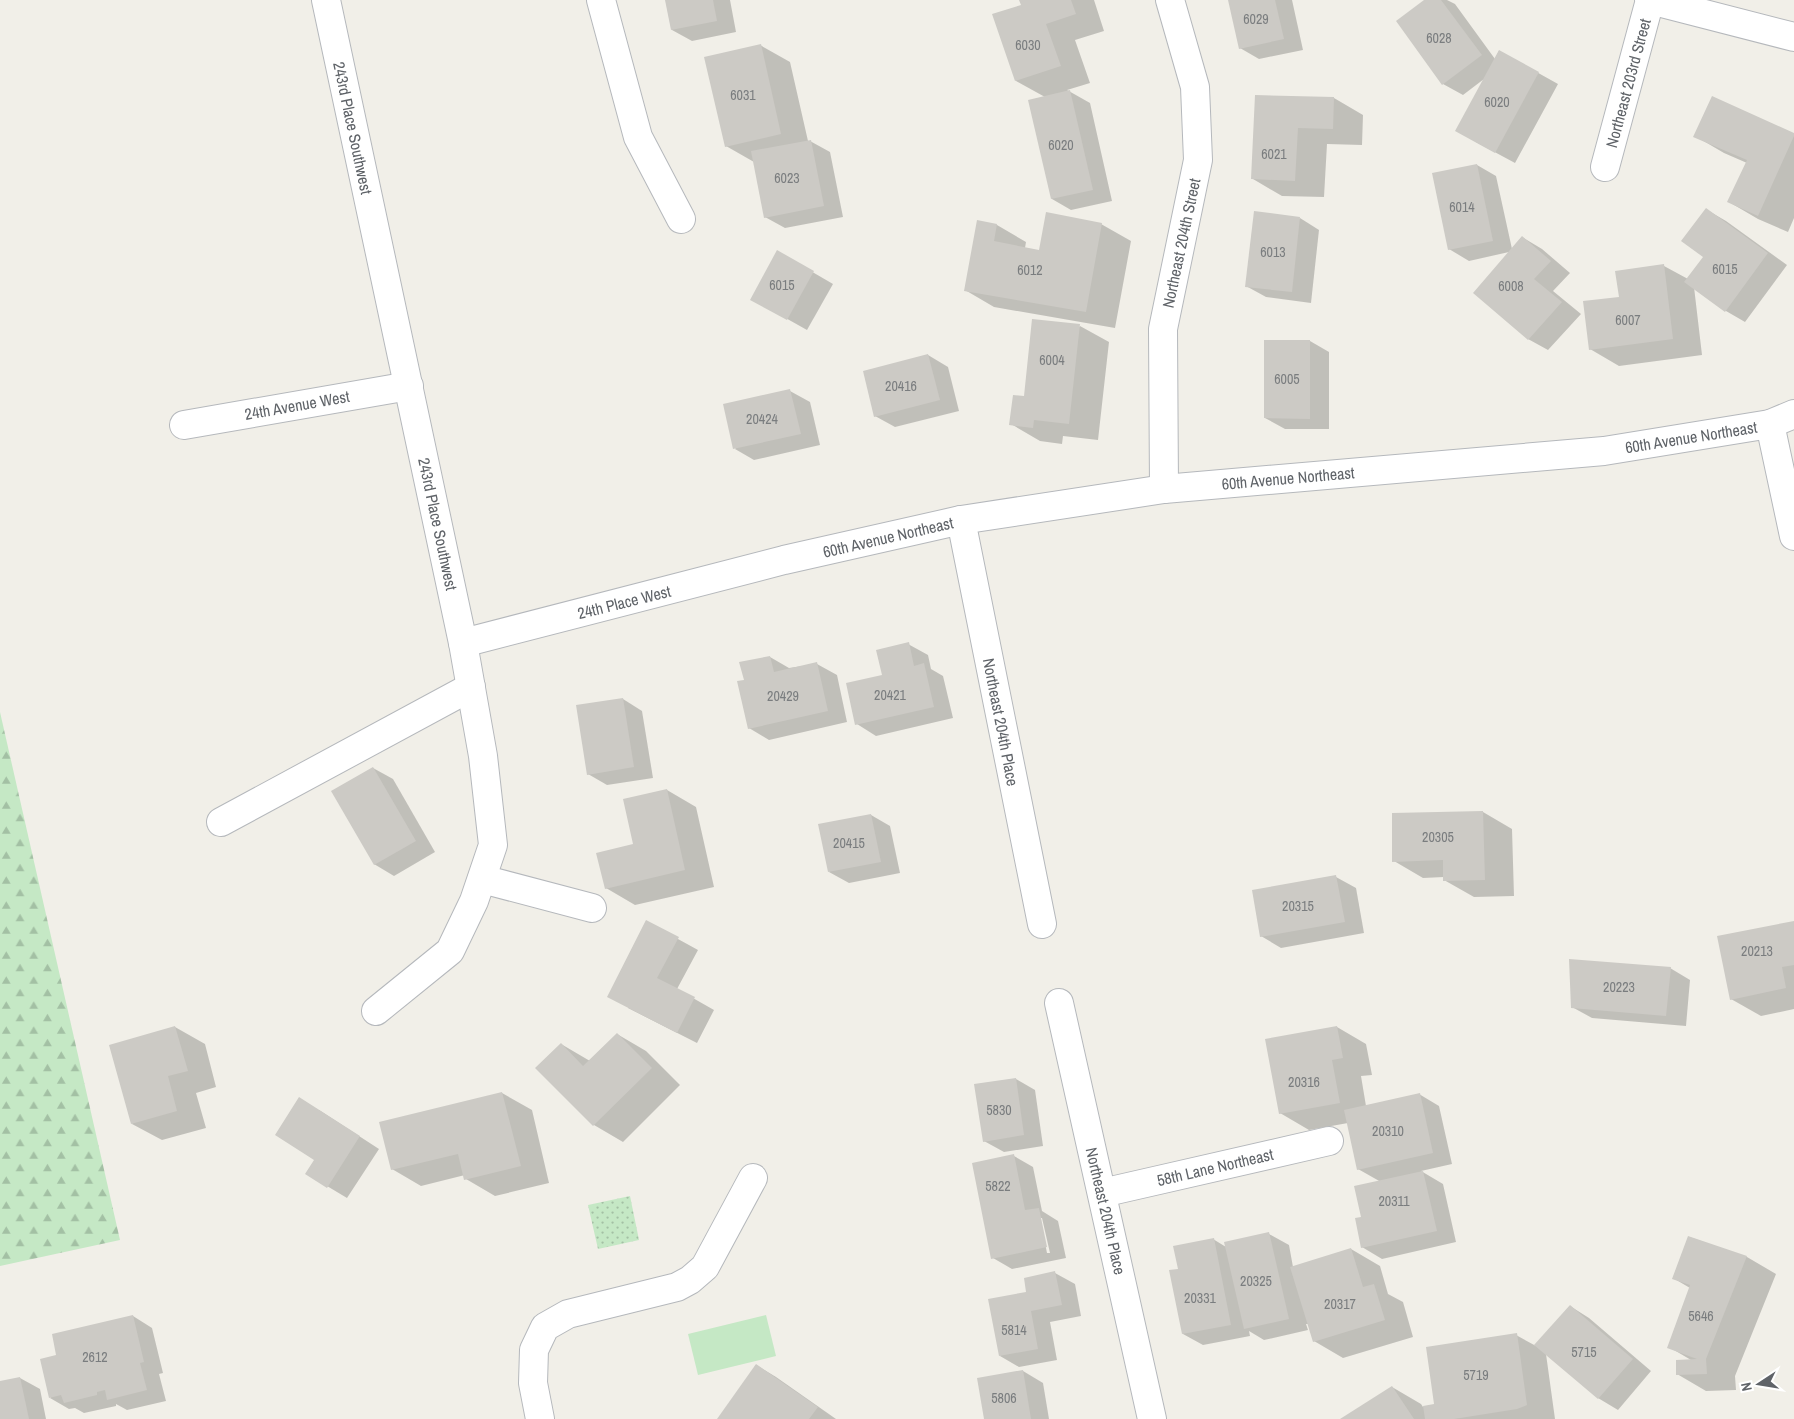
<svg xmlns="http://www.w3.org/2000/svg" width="1794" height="1419" viewBox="0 0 1794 1419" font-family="'Archivo Narrow',sans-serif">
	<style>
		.forest { fill: url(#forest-firs) }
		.park { fill: url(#park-dots) }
		.pitch { fill: #c5e8c5 }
		.shadow { fill: #0003; fill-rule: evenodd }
		.building { fill: #cccac5 }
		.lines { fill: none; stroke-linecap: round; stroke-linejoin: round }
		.minor-casing { stroke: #b5b8bc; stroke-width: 30 }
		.minor { stroke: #fff; stroke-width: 28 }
		.labels { text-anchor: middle; stroke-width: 4; stroke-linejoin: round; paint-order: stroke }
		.number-label { font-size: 14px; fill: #7a7d7f }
		.street-label { font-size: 16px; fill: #5f6368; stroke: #fff }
	</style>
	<defs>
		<pattern id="forest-firs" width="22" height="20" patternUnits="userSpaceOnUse" patternTransform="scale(1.25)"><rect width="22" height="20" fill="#c5e8c5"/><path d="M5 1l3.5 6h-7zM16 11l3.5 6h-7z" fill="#a3c0a4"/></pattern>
		<pattern id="park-dots" width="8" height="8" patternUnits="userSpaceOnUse" patternTransform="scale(1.25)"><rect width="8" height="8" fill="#c5e8c5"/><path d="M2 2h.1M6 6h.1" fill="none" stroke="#a3c0a4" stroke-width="1.8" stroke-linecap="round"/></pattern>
	</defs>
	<rect width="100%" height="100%" fill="#f1efe8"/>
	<!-- forest -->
	<polygon class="forest" points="0,712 120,1240 0,1266"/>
	<!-- park -->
	<polygon class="park" points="630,1196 639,1240 598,1249 588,1205"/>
	<!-- pitch -->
	<polygon class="pitch" points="766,1315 776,1356 698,1375 688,1334"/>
	<!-- shadow -->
	<g class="shadow">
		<polygon points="666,0 730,0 736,32 692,41 672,30"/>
		<polygon points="1020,0 1094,0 1104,31 1075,40 1090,83 1067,90 1090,103 1112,201 1071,210 1052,199 1045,97 1016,81 1022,6"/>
		<polygon points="1230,0 1292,0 1303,50 1259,59 1240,48"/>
		<polygon points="1426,0 1447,0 1455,4 1495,59 1499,51 1558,84 1515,163 1476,142 1484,79 1463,95 1443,84"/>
		<polygon points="760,45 790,62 808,141 810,141 830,152 843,217 785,228 765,217 754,162 726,146"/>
		<polygon points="1256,96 1334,98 1363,115 1362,145 1327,144 1324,197 1282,196 1253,179"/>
		<polygon points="1794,134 1794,218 1788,232 1758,219 1729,202 1747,163 1724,153 1695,136"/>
		<polygon points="1477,165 1496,176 1512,249 1522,237 1542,249 1570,273 1553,291 1581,314 1548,350 1528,339 1509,252 1469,261 1449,249"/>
		<polygon points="1707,210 1726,221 1787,265 1745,322 1726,311 1694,287 1702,355 1619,366 1590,349 1620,298 1664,266 1688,279 1705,257"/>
		<polygon points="1300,218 1319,230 1311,303 1266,297 1246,286"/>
		<polygon points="978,221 997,225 1026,242 1025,248 1040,251 1101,224 1131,241 1115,328 994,307 965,290"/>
		<polygon points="778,252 833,284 807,330 752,299"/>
		<polygon points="1080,326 1109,342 1098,440 1063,436 1062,444 1040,441 1011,424 1025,397"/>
		<polygon points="1310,341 1329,352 1329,429 1285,429 1265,418"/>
		<polygon points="928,355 948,367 959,411 895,427 875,416"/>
		<polygon points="790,391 810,402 820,445 754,460 735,449"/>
		<polygon points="908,644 928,655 931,669 943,676 953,718 876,736 857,724 884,676"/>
		<polygon points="770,657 789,668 817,664 837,675 847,722 769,740 749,728 745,681"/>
		<polygon points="623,699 642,711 653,778 607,785 588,774"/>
		<polygon points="373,768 393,779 435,852 394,876 374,864"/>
		<polygon points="667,790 696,807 714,887 635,905 606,888 635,845"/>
		<polygon points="1483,812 1512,829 1514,896 1474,897 1444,880 1444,877 1423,878 1394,861"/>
		<polygon points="871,815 890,826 900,873 849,883 829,872"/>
		<polygon points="1336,877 1356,888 1364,933 1281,948 1261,936"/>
		<polygon points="647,922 698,950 677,989 714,1010 697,1043 628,1008"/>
		<polygon points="1794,922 1794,1009 1761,1016 1731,999"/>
		<polygon points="1670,968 1690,980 1686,1026 1592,1018 1572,1007"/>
		<polygon points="175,1027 205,1044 216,1087 196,1093 206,1128 162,1140 132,1124"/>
		<polygon points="1337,1027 1366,1044 1372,1075 1361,1076 1366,1106 1419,1094 1439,1106 1452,1164 1421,1171 1443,1184 1456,1242 1382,1259 1362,1247 1363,1218 1381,1182 1358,1169 1348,1123 1309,1130 1280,1113 1266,1040"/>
		<polygon points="617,1034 646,1051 680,1085 623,1142 594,1125 561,1044 590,1061"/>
		<polygon points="1016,1079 1035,1090 1043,1146 1004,1152 984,1141"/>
		<polygon points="502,1093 532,1110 549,1183 495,1196 466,1179 465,1175 421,1186 392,1169 381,1123"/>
		<polygon points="319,1110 379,1149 347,1198 307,1174 316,1160"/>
		<path d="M1014,1156L1033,1167L1042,1211L1058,1221L1066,1258L1012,1269L993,1258ZM1040,1218H1042L1050,1253H1047Z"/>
		<polygon points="1269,1234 1289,1245 1293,1267 1351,1249 1380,1266 1388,1294 1403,1302 1413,1337 1343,1358 1314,1341 1308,1324 1306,1324 1308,1330 1264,1340 1249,1331 1250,1336 1203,1345 1183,1334 1180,1270 1213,1239 1226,1247"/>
		<polygon points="1689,1237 1747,1257 1776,1274 1735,1376 1736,1390 1706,1391 1677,1374 1691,1360 1669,1347 1690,1288 1673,1278"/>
		<polygon points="1055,1273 1075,1284 1081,1316 1050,1322 1057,1360 1019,1367 1000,1356 1028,1293"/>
		<polygon points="1570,1306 1589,1318 1651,1371 1618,1410 1598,1398 1546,1354 1555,1419 1342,1419 1392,1387 1421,1404 1423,1407 1435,1405 1516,1335 1536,1346"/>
		<polygon points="133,1316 152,1328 163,1373 159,1374 166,1401 127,1410 116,1404 116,1406 84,1413 75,1408 69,1409 50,1398"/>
		<polygon points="756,1365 776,1377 836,1419 719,1419"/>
		<polygon points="1023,1371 1043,1383 1049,1419 985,1419"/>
		<polygon points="20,1378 40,1389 46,1419 0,1419 0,1382"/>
	</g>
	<!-- building -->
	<g class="building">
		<polygon points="665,0 713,0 717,21 671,30"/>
		<polygon points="1019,0 1071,0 1076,14 1046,24 1061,66 1015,81 992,14 1021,5"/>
		<polygon points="1228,0 1275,0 1284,39 1239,49"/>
		<polygon points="1424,0 1441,0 1482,55 1442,85 1396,21"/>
		<polygon points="761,44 781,134 725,147 704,57"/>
		<polygon points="1499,50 1539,72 1495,153 1455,131"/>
		<polygon points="1070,90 1093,190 1051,199 1028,100"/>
		<polygon points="1255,95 1334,97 1333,129 1298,128 1295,181 1251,179"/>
		<polygon points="1712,96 1794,133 1794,136 1758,216 1727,202 1747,160 1693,137"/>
		<polygon points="811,140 824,206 764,218 751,151"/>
		<polygon points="1477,164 1493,241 1448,250 1432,173"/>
		<polygon points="1706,208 1768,253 1725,312 1684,282 1703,257 1681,241"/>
		<polygon points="1254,211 1300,217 1292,292 1245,287"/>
		<polygon points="1046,212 1102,223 1086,312 964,291 977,220 997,224 994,241 1039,250"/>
		<polygon points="1522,236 1551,261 1534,279 1562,302 1528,340 1473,293"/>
		<polygon points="777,250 814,271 787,320 750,300"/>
		<polygon points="1664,264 1673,339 1589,350 1583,301 1619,297 1615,271"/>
		<polygon points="1032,319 1080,324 1069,424 1034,420 1033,428 1009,425 1013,395 1024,396"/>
		<polygon points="1264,340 1310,340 1310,419 1264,418"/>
		<polygon points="928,354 940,400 874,417 863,371"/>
		<polygon points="790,389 801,434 733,449 723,404"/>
		<polygon points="909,642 914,666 924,663 934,707 855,725 846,683 882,675 876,650"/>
		<polygon points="770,656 774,672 817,662 828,711 748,729 737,681 744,680 739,662"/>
		<polygon points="623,698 634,767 587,775 576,705"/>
		<polygon points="373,767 416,841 374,865 331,791"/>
		<polygon points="667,789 685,870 605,889 596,853 633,844 623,799"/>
		<polygon points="1483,811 1485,880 1443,881 1443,860 1392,862 1392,813"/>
		<polygon points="871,814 881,862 828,872 818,824"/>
		<polygon points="1336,875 1345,922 1260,937 1252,890"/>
		<polygon points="646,920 679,937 657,978 695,997 677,1033 607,997"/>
		<polygon points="1794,921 1794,965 1782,967 1786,988 1730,1000 1717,936"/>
		<polygon points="1569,959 1671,967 1666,1016 1571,1008"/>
		<polygon points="175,1026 188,1071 168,1076 177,1111 131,1124 109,1045"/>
		<polygon points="1337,1026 1343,1058 1332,1060 1340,1103 1279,1114 1265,1039"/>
		<polygon points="617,1033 652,1068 593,1126 535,1068 561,1043 583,1066"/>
		<polygon points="1016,1078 1024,1135 983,1142 974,1084"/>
		<polygon points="502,1092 521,1166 464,1180 458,1154 391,1170 379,1122"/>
		<polygon points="1420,1093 1433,1153 1357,1170 1344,1110"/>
		<polygon points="299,1097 360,1136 327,1188 305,1174 314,1160 275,1135"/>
		<polygon points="1014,1154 1025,1210 1039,1208 1047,1247 991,1259 972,1163"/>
		<polygon points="1423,1171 1437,1231 1361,1248 1355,1218 1361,1217 1354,1186"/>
		<polygon points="1269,1232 1289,1319 1244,1329 1224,1242"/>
		<polygon points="1688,1236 1747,1256 1706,1359 1707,1374 1676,1375 1676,1360 1697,1359 1667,1348 1690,1285 1672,1279"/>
		<polygon points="1214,1238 1231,1325 1182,1334 1169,1270 1178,1269 1173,1246"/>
		<polygon points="1351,1248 1363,1287 1374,1284 1385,1320 1313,1342 1290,1267"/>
		<polygon points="1055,1271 1062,1305 1031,1311 1038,1349 999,1356 988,1299 1026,1292 1024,1278"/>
		<polygon points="1570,1305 1633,1359 1598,1399 1534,1345"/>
		<polygon points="133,1315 144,1362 140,1363 147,1390 107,1400 105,1390 97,1392 97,1395 64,1403 61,1395 49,1398 40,1359 56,1355 52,1334"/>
		<polygon points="1517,1333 1527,1405 1517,1409 1454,1419 1425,1419 1423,1406 1434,1404 1426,1347"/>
		<polygon points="756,1364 818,1407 809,1419 717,1419"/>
		<polygon points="1023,1370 1031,1419 984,1419 977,1378"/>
		<polygon points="20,1377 29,1419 0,1419 0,1381"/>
		<polygon points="1392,1386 1414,1419 1340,1419"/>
	</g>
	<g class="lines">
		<!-- minor casing -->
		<g class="minor-casing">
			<g id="minor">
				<polyline points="326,0 463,643 483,756 493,845 474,901 450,951 376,1011"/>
				<polyline points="601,0 638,137 681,219"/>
				<polyline points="1650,0 1794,37"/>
				<polyline points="1605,167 1650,0 1649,0"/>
				<polyline points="1770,424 1794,536"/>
				<polyline points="184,425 409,386"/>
				<polyline points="1164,489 1163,329 1198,160 1195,87 1170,0"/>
				<polyline points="961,520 1042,924"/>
				<polyline points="463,643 784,560 961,520 1164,489 1604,451 1770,424 1794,414"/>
				<polyline points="221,822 471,687"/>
				<polyline points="482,879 592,908"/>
				<polyline points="1059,1003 1152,1419"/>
				<polyline points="1102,1193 1329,1141"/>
				<polyline points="540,1419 533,1383 534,1350 545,1327 568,1314 677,1287 690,1280 705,1267 753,1178"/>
			</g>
		</g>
		<!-- minor -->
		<use href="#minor" class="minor"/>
	</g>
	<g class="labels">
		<!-- number labels -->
		<g class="number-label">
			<text x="1256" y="24">6029</text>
			<text x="1439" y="43">6028</text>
			<text x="1028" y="50">6030</text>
			<text x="743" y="100">6031</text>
			<text x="1497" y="107">6020</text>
			<text x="1061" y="150">6020</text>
			<text x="1274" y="159">6021</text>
			<text x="787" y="183">6023</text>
			<text x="1462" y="212">6014</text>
			<text x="1273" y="257">6013</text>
			<text x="1725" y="274">6015</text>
			<text x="1030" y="275">6012</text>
			<text x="782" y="290">6015</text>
			<text x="1511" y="291">6008</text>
			<text x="1628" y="325">6007</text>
			<text x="1052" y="365">6004</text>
			<text x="1287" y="384">6005</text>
			<text x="901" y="391">20416</text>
			<text x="762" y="424">20424</text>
			<text x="890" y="700">20421</text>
			<text x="783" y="701">20429</text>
			<text x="1438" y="842">20305</text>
			<text x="849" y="848">20415</text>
			<text x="1298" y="911">20315</text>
			<text x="1757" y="956">20213</text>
			<text x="1619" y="992">20223</text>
			<text x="1304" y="1087">20316</text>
			<text x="999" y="1115">5830</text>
			<text x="1388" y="1136">20310</text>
			<text x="998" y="1191">5822</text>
			<text x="1394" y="1206">20311</text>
			<text x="1256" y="1286">20325</text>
			<text x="1200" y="1303">20331</text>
			<text x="1340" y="1309">20317</text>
			<text x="1701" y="1321">5646</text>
			<text x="1014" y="1335">5814</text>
			<text x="1584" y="1357">5715</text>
			<text x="95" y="1362">2612</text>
			<text x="1476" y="1380">5719</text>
			<text x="1004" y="1403">5806</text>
		</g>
		<!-- street labels -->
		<g class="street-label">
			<text transform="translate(1628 83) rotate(-75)" y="6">Northeast 203rd Street</text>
			<text transform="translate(353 128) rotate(78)" y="6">243rd Place Southwest</text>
			<text transform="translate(1181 243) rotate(-78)" y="6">Northeast 204th Street</text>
			<text transform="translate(297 405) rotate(-10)" y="6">24th Avenue West</text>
			<text transform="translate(1691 437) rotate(-9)" y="6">60th Avenue Northeast</text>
			<text transform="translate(1288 478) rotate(-5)" y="6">60th Avenue Northeast</text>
			<text transform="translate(438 524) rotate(78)" y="6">243rd Place Southwest</text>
			<text transform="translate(888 537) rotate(-13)" y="6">60th Avenue Northeast</text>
			<text transform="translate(624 602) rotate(-14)" y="6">24th Place West</text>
			<text transform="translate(1001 722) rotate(79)" y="6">Northeast 204th Place</text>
			<text transform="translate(1215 1167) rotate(-13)" y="6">58th Lane Northeast</text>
			<text transform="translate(1106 1211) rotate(77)" y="6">Northeast 204th Place</text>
		</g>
	</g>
	<!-- north arrow -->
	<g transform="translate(1759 1384) rotate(258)" stroke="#ffffff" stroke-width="4" paint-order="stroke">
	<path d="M0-4L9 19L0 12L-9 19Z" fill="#5f6368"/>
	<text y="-8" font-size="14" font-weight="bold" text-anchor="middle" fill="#5f6368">N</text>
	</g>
</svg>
